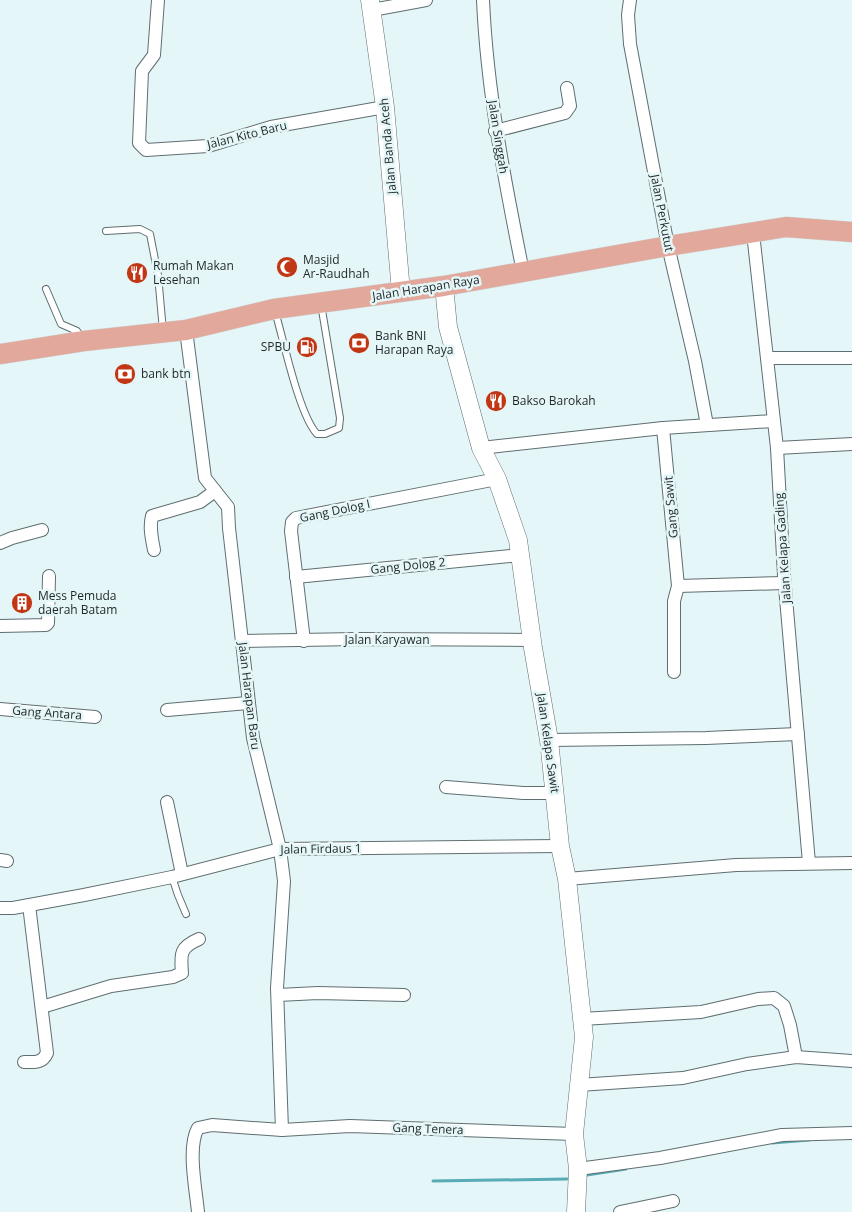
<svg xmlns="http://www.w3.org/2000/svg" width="852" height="1212" viewBox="0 0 852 1212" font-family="'Open Sans',sans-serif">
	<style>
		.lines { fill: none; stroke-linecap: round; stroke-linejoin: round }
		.stream { stroke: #58aab4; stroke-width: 3 }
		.lane-casing { stroke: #5f6e70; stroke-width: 8 }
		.street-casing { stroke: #5f6e70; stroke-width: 14 }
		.secondary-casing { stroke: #5f6e70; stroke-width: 19 }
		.primary-casing { stroke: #d2d3d4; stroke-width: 21 }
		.lane { stroke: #fff; stroke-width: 6 }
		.street { stroke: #fff; stroke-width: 12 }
		.secondary { stroke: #fff; stroke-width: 18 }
		.primary { stroke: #e1a89b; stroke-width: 20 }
		.labels { text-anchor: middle; stroke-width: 5; stroke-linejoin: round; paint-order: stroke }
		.street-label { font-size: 12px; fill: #1f2526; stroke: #e5f6f8 }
		.poi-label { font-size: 12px; fill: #1f2526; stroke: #e5f6f8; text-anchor: start }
	</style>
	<rect width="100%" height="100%" fill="#e5f6f8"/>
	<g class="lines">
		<!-- stream -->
		<g class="stream">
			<polyline points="772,1143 809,1140"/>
			<polyline points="587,1175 626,1169"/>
			<polyline points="433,1181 567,1179"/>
		</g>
		<!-- lane casing -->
		<g class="lane-casing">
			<g id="lane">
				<polyline points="106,231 140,229 150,234 158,275 163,331"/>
				<polyline points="46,289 61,324 77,331 82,338"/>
				<path d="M275,311C283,338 299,415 317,434H325L339,428L340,418L321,304"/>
				<polyline points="172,877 178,895 186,914"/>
			</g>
		</g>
		<!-- street casing -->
		<g class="street-casing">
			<g id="street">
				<polyline points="158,0 154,55 142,71 139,143 146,150 208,146 271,127 385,107"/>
				<path d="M483,0C487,92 505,182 523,272"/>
				<polyline points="630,0 628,15 630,44 668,246 695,361 707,425"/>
				<polyline points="372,10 426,0"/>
				<polyline points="495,131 565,113 570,106 567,88"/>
				<polyline points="753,233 777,448 784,575 809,863"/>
				<polyline points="186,330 205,478 228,507 229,528 253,738 280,849 284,881 277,988 282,1130"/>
				<polyline points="767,358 852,358"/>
				<polyline points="663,428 678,586 674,601 674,672"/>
				<polyline points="481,448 663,428 773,421"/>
				<polyline points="777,448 852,444"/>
				<polyline points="0,543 12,538 42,530"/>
				<path d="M154,550C152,539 149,528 152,516L200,502L215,491"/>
				<polyline points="296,577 520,555"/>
				<polyline points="678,586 784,583"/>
				<polyline points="0,626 46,625 48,623 49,576"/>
				<polyline points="242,641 357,639 532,640"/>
				<polyline points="304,641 291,531 292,522 296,518 497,479"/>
				<polyline points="0,709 95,717"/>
				<polyline points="167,710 248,703"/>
				<polyline points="549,740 706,738 798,734"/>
				<polyline points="446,787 523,793 555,793"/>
				<polyline points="167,802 182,874"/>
				<polyline points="0,860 7,861"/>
				<polyline points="567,879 736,865 852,863"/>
				<polyline points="0,908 13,908 84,895 172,877 280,849 560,846"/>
				<polyline points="278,995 318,993 404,995"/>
				<path d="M42,1007L111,986L173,977L182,973C180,952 181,947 199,939"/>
				<polyline points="582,1019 701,1012 758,999 774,998 784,1006 790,1025 796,1057"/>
				<path d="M24,1062C34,1062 42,1064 47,1053L29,905"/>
				<polyline points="579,1085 683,1078 747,1064 796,1057 852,1061"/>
				<polyline points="578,1169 660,1158 782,1135 852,1133"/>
				<path d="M198,1212C196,1190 187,1147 198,1128L212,1125L282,1130L350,1126L574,1134"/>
				<polyline points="620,1212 673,1201"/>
			</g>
		</g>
		<!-- secondary casing -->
		<g class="secondary-casing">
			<g id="secondary">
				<polyline points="370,0 385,107 401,292"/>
				<polyline points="444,286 448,327 481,448 497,479 518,540 533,648 549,740 560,846 567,879 584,1037 574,1134 578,1169 576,1212"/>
			</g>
		</g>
		<!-- primary casing -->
		<g class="primary-casing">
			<polyline id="primary" points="0,354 84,341 186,330 274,309 444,286 668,246 786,227 852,232"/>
		</g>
		<!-- lane -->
		<use href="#lane" class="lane"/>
		<!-- street -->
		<use href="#street" class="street"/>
		<!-- secondary -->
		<use href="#secondary" class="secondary"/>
		<!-- primary -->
		<use href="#primary" class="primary"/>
	</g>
	<!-- icons -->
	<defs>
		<g id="mosque-disc" transform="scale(1.125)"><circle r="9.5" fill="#c13715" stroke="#e5f6f8"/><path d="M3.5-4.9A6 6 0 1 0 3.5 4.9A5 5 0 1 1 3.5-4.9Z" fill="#fff"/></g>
		<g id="restaurant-disc" transform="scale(1.125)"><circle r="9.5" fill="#c13715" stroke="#e5f6f8"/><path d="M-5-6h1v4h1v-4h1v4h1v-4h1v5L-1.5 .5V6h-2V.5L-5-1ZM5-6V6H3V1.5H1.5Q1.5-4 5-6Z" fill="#fff"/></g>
		<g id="bank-disc" transform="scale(1.125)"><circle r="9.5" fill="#c13715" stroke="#e5f6f8"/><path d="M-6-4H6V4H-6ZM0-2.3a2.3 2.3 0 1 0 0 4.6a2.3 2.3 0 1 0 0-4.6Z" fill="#fff"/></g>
		<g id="fuel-disc" transform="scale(1.125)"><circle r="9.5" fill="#c13715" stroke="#e5f6f8"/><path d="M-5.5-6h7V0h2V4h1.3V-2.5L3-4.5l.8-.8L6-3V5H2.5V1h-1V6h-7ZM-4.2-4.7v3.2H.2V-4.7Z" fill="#fff"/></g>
		<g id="building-disc" transform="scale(1.125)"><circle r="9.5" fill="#c13715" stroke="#e5f6f8"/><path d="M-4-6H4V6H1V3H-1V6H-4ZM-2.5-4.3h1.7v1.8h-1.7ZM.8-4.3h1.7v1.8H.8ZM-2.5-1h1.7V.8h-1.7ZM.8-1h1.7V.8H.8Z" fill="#fff"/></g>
	</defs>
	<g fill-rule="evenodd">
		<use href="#mosque-disc" x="287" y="267"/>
		<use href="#restaurant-disc" x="137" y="273"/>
		<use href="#bank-disc" x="359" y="343"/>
		<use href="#fuel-disc" x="307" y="347"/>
		<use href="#bank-disc" x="125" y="374"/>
		<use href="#restaurant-disc" x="496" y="401"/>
		<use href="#building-disc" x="22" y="603"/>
	</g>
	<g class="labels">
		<!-- street labels -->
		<g class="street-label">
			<text transform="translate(247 135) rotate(-14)" y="4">Jalan Kito Baru</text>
			<text transform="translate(498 137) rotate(81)" y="4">Jalan Singgah</text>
			<text transform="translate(388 146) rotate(-95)" y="4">Jalan Banda Aceh</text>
			<text transform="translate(662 213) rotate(79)" y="4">Jalan Perkutut</text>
			<text transform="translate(426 288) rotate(-9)" y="4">Jalan Harapan Raya</text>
			<text transform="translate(671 507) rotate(-95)" y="4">Gang Sawit</text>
			<text transform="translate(335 511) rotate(-12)" y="4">Gang Dolog I</text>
			<text transform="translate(783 548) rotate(-94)" y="4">Jalan Kelapa Gading</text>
			<text transform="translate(408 566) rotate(-6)" y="4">Gang Dolog 2</text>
			<text x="387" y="644">Jalan Karyawan</text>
			<text transform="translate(249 696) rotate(83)" y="4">Jalan Harapan Baru</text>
			<text transform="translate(47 713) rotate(4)" y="4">Gang Antara</text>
			<text transform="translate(548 743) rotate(82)" y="4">Jalan Kelapa Sawit</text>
			<text transform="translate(321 849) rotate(-1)" y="4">Jalan Firdaus 1</text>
			<text transform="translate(428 1129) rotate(2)" y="4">Gang Tenera</text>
		</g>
		<!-- poi labels -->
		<g class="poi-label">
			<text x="303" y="264">Masjid<tspan x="303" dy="14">Ar-Raudhah</tspan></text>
			<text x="153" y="270">Rumah Makan<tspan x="153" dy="14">Lesehan</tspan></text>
			<text x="375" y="340">Bank BNI<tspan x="375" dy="14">Harapan Raya</tspan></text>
			<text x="291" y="351" text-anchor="end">SPBU</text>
			<text x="141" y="378">bank btn</text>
			<text x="512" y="405">Bakso Barokah</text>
			<text x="38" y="600">Mess Pemuda<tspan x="38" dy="14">daerah Batam</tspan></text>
		</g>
	</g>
</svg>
